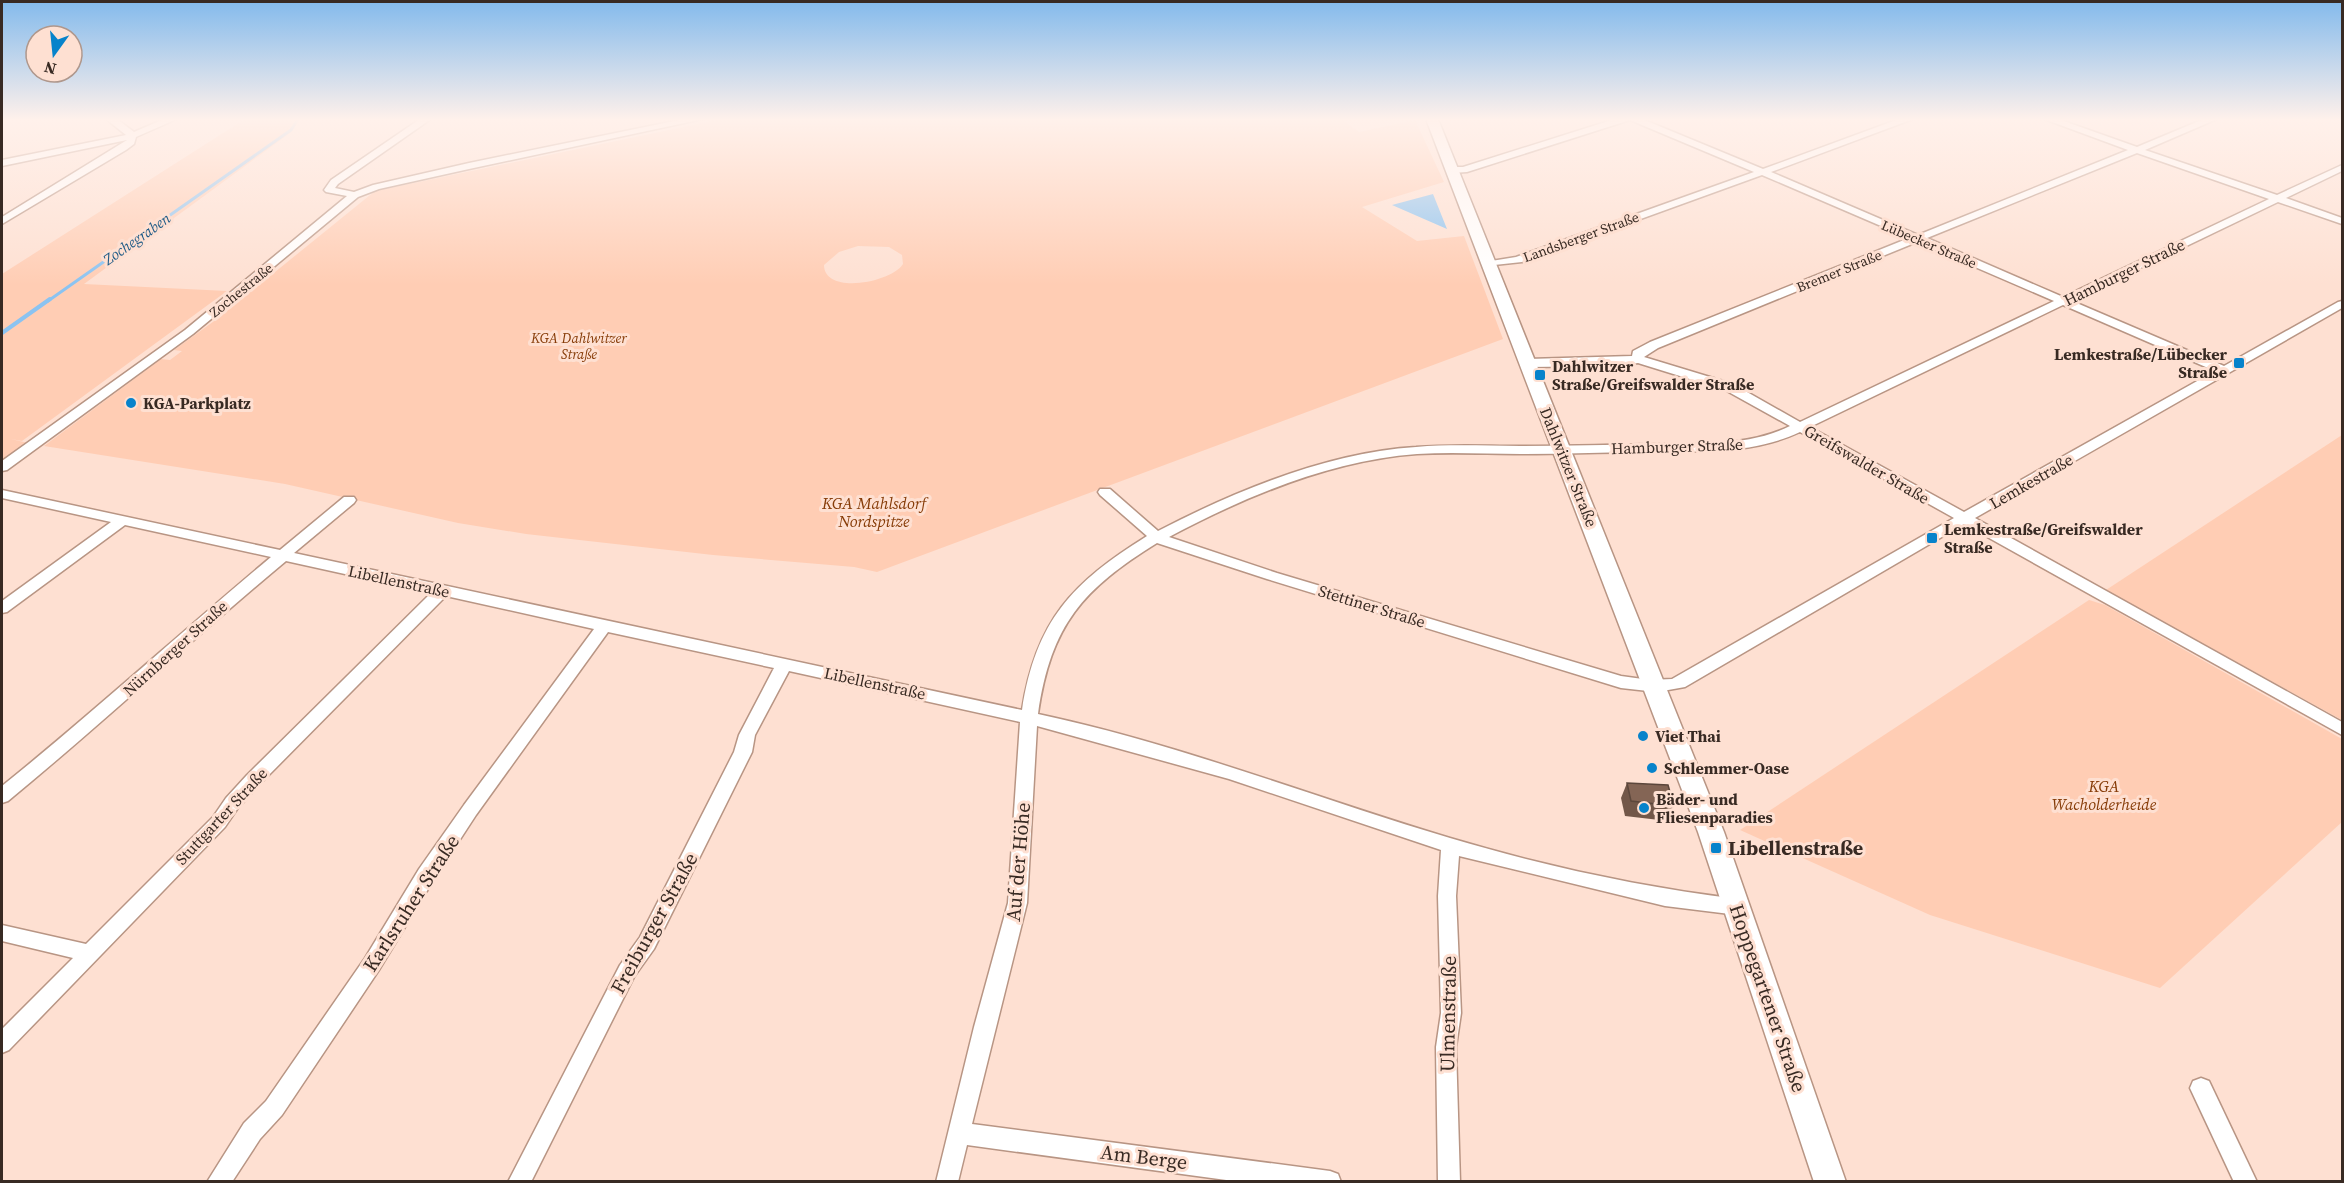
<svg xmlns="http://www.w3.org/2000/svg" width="2344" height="1183" viewBox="0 0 2344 1183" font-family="'Source Serif 4',serif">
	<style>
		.green { fill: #ffcdb4; fill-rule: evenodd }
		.water { fill: #8bc3f1 }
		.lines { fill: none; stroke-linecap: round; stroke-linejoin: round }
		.stream-far1 { stroke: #8bc3f1; stroke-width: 3 }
		.stream { stroke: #8bc3f1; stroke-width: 4 }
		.street-casing { stroke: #b89584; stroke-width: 3 }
		.secondary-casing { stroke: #b89584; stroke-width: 3 }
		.street { fill: #fff; fill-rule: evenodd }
		.secondary { fill: #fff; fill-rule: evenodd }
		.wall { fill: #725749 }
		.building { fill: #846555; stroke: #5c473c; stroke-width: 1.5 }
		.poi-dot { fill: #0783cb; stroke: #fee0d2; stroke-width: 2 }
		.labels { text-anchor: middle; stroke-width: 6; stroke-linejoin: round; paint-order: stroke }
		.far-street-label { font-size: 14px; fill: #382a23; stroke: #fee0d2 }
		.far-park-label { font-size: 14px; font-style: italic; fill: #873c08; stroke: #fee0d2 }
		.far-water-label { font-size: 15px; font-style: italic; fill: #1f5b87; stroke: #fee0d2 }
		.street-label { font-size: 16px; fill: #382a23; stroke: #fee0d2 }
		.poi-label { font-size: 16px; font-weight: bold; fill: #382a23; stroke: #fee0d2; text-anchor: start }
		.park-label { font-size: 16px; font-style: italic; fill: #873c08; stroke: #fee0d2 }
		.near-poi-label { font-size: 20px; font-weight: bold; fill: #382a23; stroke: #fee0d2; text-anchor: start }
		.near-street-label { font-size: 20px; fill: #382a23; stroke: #fee0d2 }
	</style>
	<rect width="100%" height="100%" fill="#fee0d2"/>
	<!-- green -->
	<g class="green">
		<polygon points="245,119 300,119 290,133 84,284 227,291 22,441 11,439 28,443 2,463 2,274"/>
		<path d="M722,119H1350L1344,121L1359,132L1415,120L1444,182L1362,207L1417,241L1464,236L1503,339L877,572L854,567L713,555L526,534L458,523L285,484L44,446L161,359L170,360L182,351L174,350L217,319L375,191ZM858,246L889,247L902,255L903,264C891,283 824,295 824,265L839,252Z"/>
		<polygon points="2342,435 2342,720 2106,590"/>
		<polygon points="2089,600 2105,605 2342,739 2342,822 2160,988 1930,915 1740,830"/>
	</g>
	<!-- water -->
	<polygon class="water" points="1433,194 1447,229 1392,205"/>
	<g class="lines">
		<!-- stream-far1 -->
		<polyline class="stream-far1" points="48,301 291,130 298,119"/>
		<!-- stream -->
		<polyline class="stream" points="2,333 50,299"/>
		<!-- street casing -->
		<g class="street-casing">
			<g id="street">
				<polygon points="106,119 117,119 134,132 164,119 177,119 136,137 134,144 126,150 2,224 2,217 127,140 2,166 2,160 126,135"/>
				<polygon points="420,119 431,119 338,184 335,188 354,192 373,185 469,163 684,119 703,119 469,169 379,189 358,197 193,334 7,470 2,471 2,461 185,330 347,196 326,192 324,190 331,180"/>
				<path d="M1615,119H1642L1763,169L1899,119H1913L1771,172L1918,235L2128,150L2044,119H2058L2137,147L2204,119H2217L2145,150L2277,195L2342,165V171L2286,198L2342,218V224L2278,202L2072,301L2224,366L2338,302L2342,301V308L1975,518L2342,722V735L1964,524L1685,687L1657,692L1621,688L1267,579L1157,543C1083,589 1051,624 1038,714C1179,744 1313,797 1450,838C1544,866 1641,887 1738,899L1745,901L1748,907L1745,913L1738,915L1665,906L1459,856L1456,896L1461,1013L1456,1047L1460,1182H1438L1436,1047L1441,1013L1438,896L1441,850L1229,779L1037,726L1027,903L972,1124L1330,1171L1338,1174L1341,1182H1241L967,1145L958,1182H936L974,1027L1008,903L1020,722L789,671L755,735L752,752L654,949L634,977L531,1182H508L620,965L640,937L734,752L739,735L774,668L608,632L476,815L433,881L379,970L282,1115L260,1139L232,1182H207L244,1123L266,1101L365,958L419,869L464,805L594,629L446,596L259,785L238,808L225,827L9,1050L2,1053V1029L73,958L2,941V925L86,944L213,817L226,798L247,775L431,593L286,561C192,639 103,723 8,801L2,803V786C93,713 180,633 271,557L125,525L7,612L2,613V601L111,522L2,498V490L280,550L344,497H354L356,500L354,503L294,553L1022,710C1036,620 1072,583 1147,536L1100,495L1098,492L1100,489H1110L1158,531C1235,491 1329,452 1416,447C1451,444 1486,446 1520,446C1564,446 1608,445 1652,444C1699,443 1747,447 1790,426L1725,390L1638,363L1618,366L1528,367L1522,363L1528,359L1632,356L1633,351L1650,342L1909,238L1762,175L1522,262L1485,266V262L1516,257L1754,172L1630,120L1467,172L1452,173L1447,170L1452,167H1463ZM2137,153L2269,199L2063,297L1927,238ZM1917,242L2054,301L1800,422L1733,384L1644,357L1658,348ZM2063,305L2215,371L1964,512L1810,427ZM1800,432L1954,518L1672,679L1650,680L1621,676L1277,573L1169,537C1244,497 1331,460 1417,454C1452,452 1487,454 1521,454C1565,454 1609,452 1653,452C1703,451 1753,454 1800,432Z"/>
				<polygon points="2201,1078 2209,1081 2257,1182 2234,1182 2190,1088 2193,1081"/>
			</g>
		</g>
		<!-- secondary casing -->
		<g class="secondary-casing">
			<polygon id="secondary" points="1426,119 1438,119 1724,832 1846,1182 1814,1182 1698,832"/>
		</g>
		<!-- street -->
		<use href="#street" class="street"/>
		<!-- secondary -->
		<use href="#secondary" class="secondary"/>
	</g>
	<!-- wall -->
	<polygon class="wall" points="1627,783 1674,806 1668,821 1625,816 1621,798"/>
	<!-- building -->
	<polygon class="building" points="1627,783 1668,785 1674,806 1631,801"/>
	<!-- sky -->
	<linearGradient id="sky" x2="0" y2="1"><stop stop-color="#83baec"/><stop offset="0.42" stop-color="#fff1eb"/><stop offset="1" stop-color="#fff1eb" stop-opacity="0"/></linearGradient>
	<rect width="2344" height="285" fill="url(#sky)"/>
	<!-- markers -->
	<g class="poi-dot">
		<rect x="2233" y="357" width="12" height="12" rx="3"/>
		<rect x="1534" y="369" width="12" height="12" rx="3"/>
		<circle cx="131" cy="403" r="6"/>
		<rect x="1926" y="532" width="12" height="12" rx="3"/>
		<circle cx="1643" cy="736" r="6"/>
		<circle cx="1652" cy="768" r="6"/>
		<circle cx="1644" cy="808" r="6"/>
		<rect x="1710" y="842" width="12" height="12" rx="3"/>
	</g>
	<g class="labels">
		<!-- far-street labels -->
		<g class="far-street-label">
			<text transform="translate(1581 237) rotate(-20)" y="5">Landsberger Straße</text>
			<text transform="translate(1929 244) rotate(23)" y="5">Lübecker Straße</text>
			<text transform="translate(1839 271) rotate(-22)" y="5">Bremer Straße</text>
			<text transform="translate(241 290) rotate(-39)" y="5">Zochestraße</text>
		</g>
		<!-- far-park labels -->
		<g class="far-park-label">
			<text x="579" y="343">KGA Dahlwitzer<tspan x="579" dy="16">Straße</tspan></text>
		</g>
		<!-- far-water labels -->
		<g class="far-water-label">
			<text transform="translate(137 239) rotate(-35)" y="5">Zochegraben</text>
		</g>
		<!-- street labels -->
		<g class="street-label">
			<text transform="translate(2124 272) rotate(-26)" y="6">Hamburger Straße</text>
			<text transform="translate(1677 446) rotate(-2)" y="6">Hamburger Straße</text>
			<text transform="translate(1867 464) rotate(30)" y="6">Greifswalder Straße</text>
			<text transform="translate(1569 467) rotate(68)" y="6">Dahlwitzer Straße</text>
			<text transform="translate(2031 481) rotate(-30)" y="6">Lemkestraße</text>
			<text transform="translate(399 581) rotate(12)" y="6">Libellenstraße</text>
			<text transform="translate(1372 606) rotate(17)" y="6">Stettiner Straße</text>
			<text transform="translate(175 648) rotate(-42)" y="6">Nürnberger Straße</text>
			<text transform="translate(875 683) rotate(12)" y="6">Libellenstraße</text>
			<text transform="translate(221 816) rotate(-47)" y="6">Stuttgarter Straße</text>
		</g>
		<!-- poi labels -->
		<g class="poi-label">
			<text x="2227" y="360" text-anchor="end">Lemkestraße/Lübecker<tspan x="2227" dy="18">Straße</tspan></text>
			<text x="1552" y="372">Dahlwitzer<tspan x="1552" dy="18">Straße/Greifswalder Straße</tspan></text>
			<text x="143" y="409">KGA-Parkplatz</text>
			<text x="1944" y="535">Lemkestraße/Greifswalder<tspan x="1944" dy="18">Straße</tspan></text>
			<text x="1655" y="742">Viet Thai</text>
			<text x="1664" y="774">Schlemmer-Oase</text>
			<text x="1656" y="805">Bäder- und<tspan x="1656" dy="18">Fliesenparadies</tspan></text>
		</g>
		<!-- park labels -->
		<g class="park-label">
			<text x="874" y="509">KGA Mahlsdorf<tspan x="874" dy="18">Nordspitze</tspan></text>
			<text x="2104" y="792">KGA<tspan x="2104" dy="18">Wacholderheide</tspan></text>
		</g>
		<!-- near-poi labels -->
		<g class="near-poi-label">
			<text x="1728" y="855">Libellenstraße</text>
		</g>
		<!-- near-street labels -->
		<g class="near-street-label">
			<text transform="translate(1018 862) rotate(-85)" y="7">Auf der Höhe</text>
			<text transform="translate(411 903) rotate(-57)" y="7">Karlsruher Straße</text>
			<text transform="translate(654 923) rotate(-61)" y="7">Freiburger Straße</text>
			<text transform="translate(1768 998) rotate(71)" y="7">Hoppegartener Straße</text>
			<text transform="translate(1448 1014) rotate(-89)" y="7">Ulmenstraße</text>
			<text transform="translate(1144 1157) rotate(7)" y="7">Am Berge</text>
		</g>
	</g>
	<!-- border -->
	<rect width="2344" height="1183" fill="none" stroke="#382a23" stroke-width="6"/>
	<!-- north arrow -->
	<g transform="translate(54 54) rotate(195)"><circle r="28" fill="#fee0d2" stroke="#af978c" stroke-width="1.5"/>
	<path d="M0-4.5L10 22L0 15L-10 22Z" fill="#0783cb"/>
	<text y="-9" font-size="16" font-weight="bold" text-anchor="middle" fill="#382a23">N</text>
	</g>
</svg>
